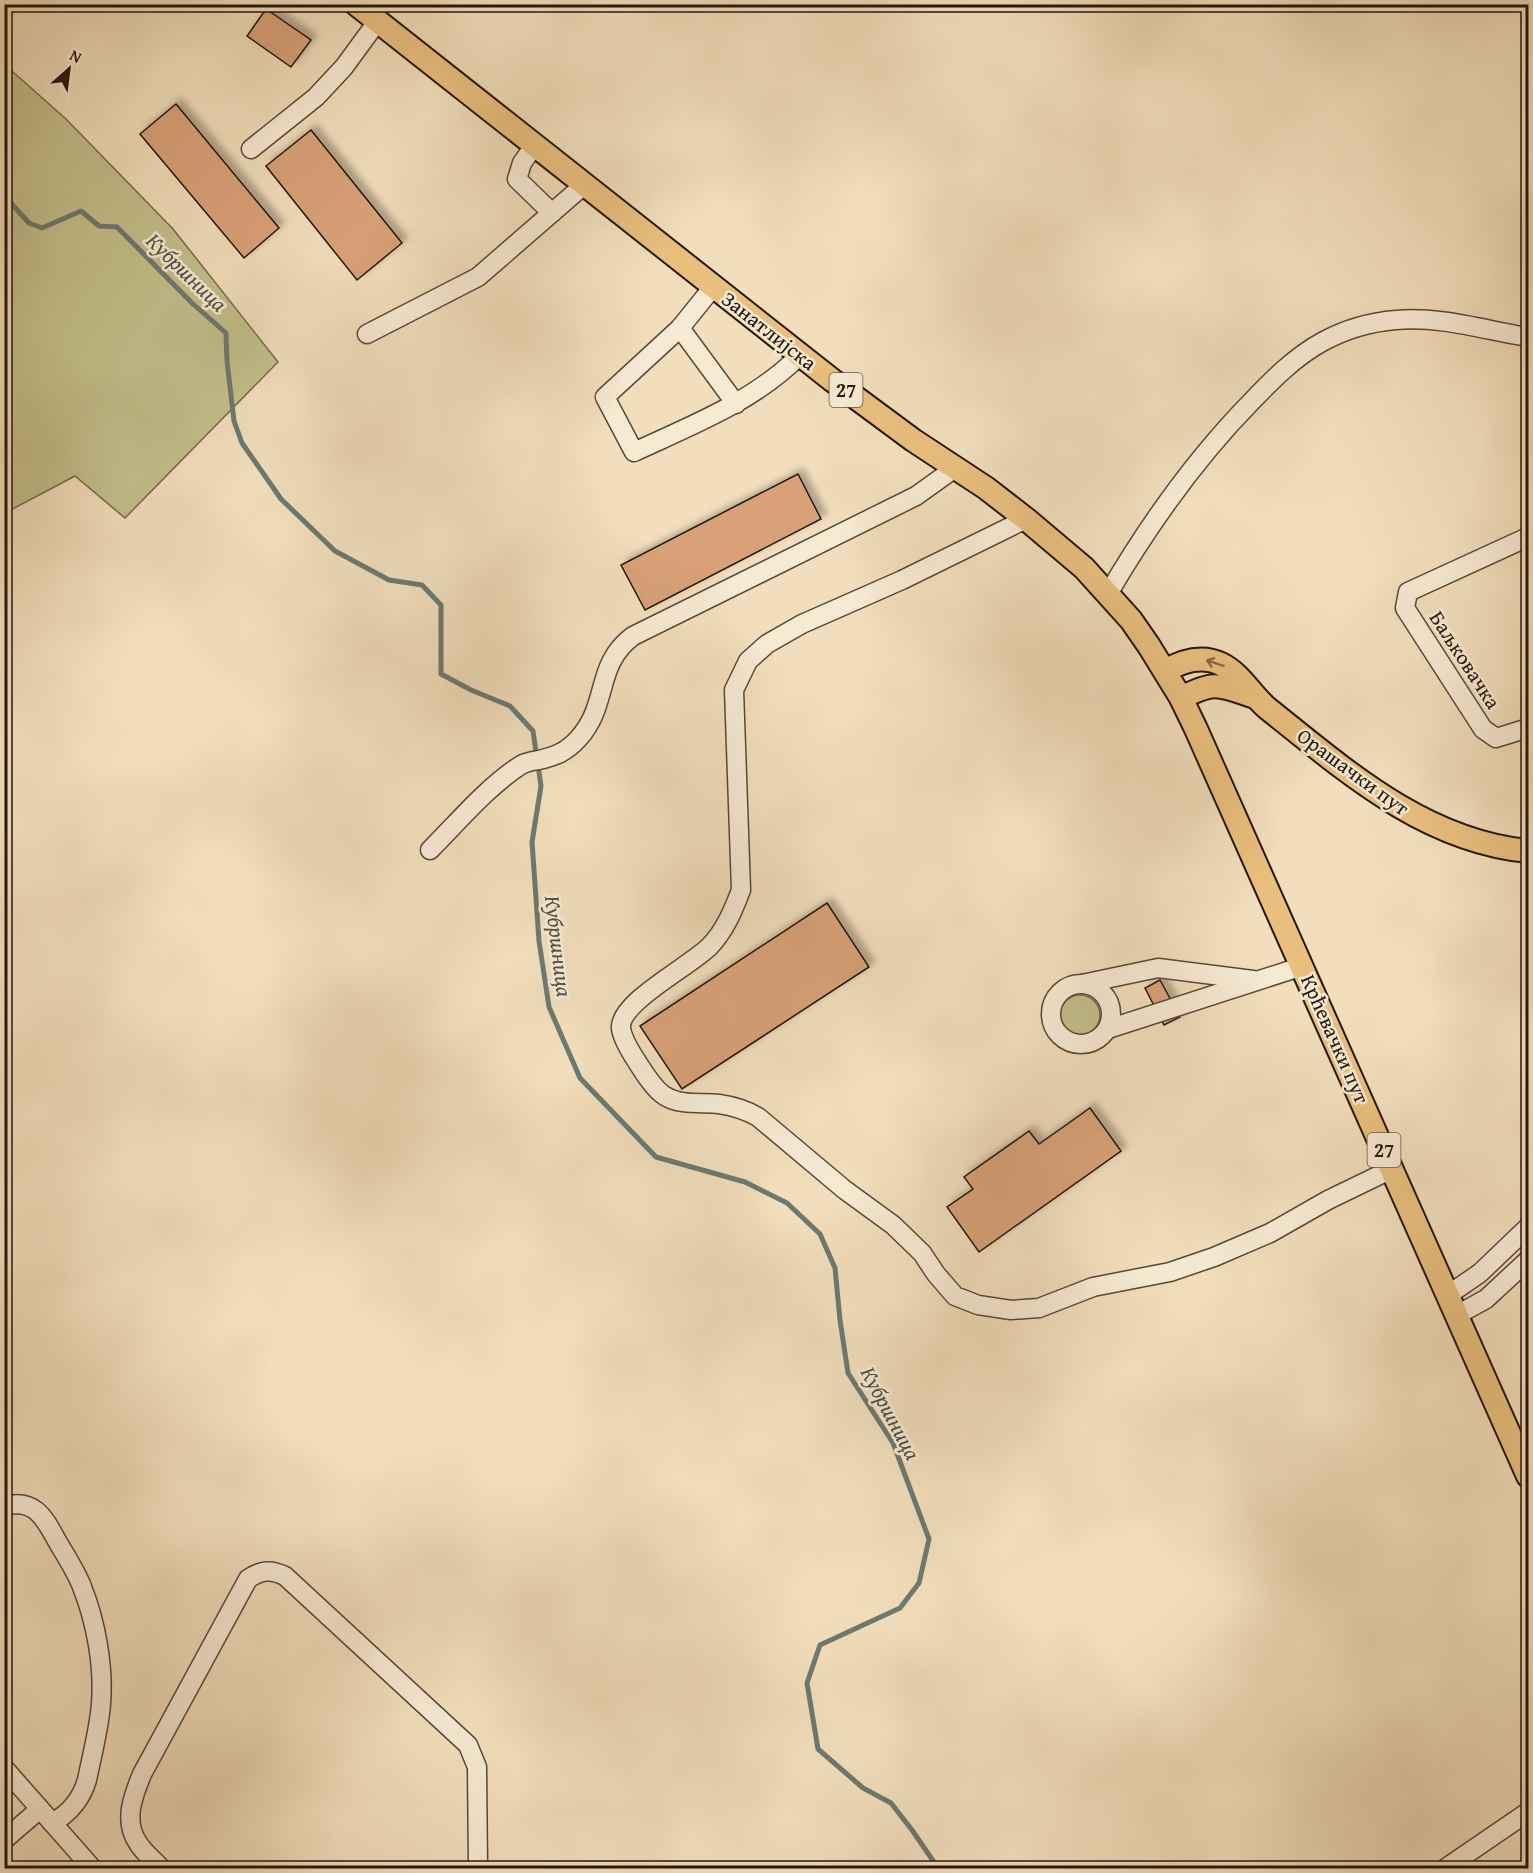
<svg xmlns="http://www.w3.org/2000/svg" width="1533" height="1873" viewBox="0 0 1533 1873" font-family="'Gentium Book Plus',serif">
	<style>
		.green { fill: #c3bf8b; stroke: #746a4c; stroke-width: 1.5 }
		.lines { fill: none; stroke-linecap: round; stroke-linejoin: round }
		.stream { stroke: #6b7a71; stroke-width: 5 }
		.building { fill: #d8a178; stroke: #24160d; stroke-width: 1.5; filter: url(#shadow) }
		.minor-casing { stroke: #584839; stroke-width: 21 }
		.major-casing { stroke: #24160d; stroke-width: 26 }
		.minor { stroke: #f7ead3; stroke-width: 18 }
		.major { stroke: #e9bf7e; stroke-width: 22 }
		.oneway { stroke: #866a46 }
		.labels { text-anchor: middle; stroke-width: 5; stroke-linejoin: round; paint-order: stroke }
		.shield { fill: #f7ead3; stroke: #635648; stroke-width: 1.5 }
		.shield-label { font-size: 20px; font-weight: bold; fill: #24160d }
		.street-label { font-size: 21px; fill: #24160d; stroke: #f7ead3 }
		.water-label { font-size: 22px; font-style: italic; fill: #4e5047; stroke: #f7ead3 }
	</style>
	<defs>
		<filter id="shadow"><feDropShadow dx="5.5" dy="-5.5" stdDeviation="3" flood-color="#0004"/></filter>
	</defs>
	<rect width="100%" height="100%" fill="#f2debc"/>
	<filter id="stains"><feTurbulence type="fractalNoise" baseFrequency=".00333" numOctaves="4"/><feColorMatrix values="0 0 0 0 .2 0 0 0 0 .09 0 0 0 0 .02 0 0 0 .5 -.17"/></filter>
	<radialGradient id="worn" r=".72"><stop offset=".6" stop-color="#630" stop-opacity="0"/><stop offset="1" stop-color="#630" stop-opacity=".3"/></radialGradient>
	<!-- green -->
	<g class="green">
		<polygon points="4,64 66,119 173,229 278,362 125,518 75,476 5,513"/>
		<circle cx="1080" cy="1015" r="20"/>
	</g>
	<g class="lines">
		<!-- stream -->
		<polyline class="stream" points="4,202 9,201 29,223 42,228 81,211 99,226 117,227 192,303 226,333 227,361 234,421 242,443 281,499 335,551 389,580 422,585 441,605 441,674 471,690 510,706 533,731 541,786 532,842 539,941 549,1007 580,1078 656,1157 745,1182 787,1203 820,1234 835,1268 840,1320 848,1373 893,1443 929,1539 919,1583 900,1608 820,1645 807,1683 818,1749 863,1788 891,1803 912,1830 938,1868"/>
	</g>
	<!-- building -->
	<g class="building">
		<polygon points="266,9 311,40 291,67 247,36"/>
		<polygon points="176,104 279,228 244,258 140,134"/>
		<polygon points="311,130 402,243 357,280 266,166"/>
		<polygon points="798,474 821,519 645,610 621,565"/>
		<polygon points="827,903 869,967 682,1089 640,1026"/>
		<polygon points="1160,980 1180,1017 1164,1025 1145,988"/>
		<polygon points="1090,1108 1121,1151 979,1252 947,1207 973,1189 964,1177 1029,1131 1039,1144"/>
	</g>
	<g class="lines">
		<!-- minor casing -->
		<g class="minor-casing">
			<g id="minor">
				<polyline points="534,146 522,163 517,179 552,213"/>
				<polyline points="251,149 316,97 344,67 377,22"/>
				<path d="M713,287L680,328L605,397L634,452C692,425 755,401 800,355"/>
				<polyline points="680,328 736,404"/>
				<polyline points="367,334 478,277 584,185"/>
				<path d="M1026,519L902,580L802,624L767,644L748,661L734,690L741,890C733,911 725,930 710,946C692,965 619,1002 621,1028C622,1038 629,1049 634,1057C641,1068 654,1090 665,1096C681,1106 702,1102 719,1104C733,1106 746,1110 758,1117L845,1190L893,1225L922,1253L936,1274L955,1296L978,1305L1011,1310L1039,1308L1093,1287L1170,1272L1214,1257L1270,1233L1328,1200L1392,1169"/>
				<polyline points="1528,537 1408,592 1405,608 1483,729 1496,738 1528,728"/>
				<path d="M1108,594C1149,524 1195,459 1252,401C1273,379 1295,357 1322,342C1344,330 1370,322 1396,320C1438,316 1481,329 1522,336"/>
				<path d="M430,850C458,822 488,786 521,765C526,762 533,761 539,760C556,756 566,752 578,739C610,704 594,665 633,636L916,496L955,468"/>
				<circle cx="1081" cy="1014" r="30"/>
				<polyline points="1082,984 1158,968 1253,980"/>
				<polyline points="1108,1029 1303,966"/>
				<polyline points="1448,1295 1480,1273 1528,1227"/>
				<polyline points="1457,1315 1486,1299 1528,1260"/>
				<path d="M4,1506C34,1498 44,1517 56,1539C65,1555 76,1571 82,1587C96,1622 104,1666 101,1704C99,1729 92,1755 87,1780C81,1800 70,1813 52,1823"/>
				<polyline points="4,1768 92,1868"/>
				<polyline points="4,1840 40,1809"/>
				<path d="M161,1868C154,1860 144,1853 138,1843C123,1821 133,1796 142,1774L248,1579C261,1570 271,1569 285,1576L468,1745L477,1767L478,1868"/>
				<polyline points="1446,1868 1528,1812"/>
			</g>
		</g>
		<!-- major casing -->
		<g class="major-casing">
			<g id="major">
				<polyline points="356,4 832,380 913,440 986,488 1026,519 1084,568 1131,620 1149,646 1181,698 1196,729 1528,1476"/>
				<path d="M1165,671C1182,661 1202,655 1221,664C1241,674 1251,694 1267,708C1346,771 1424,841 1528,851"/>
				<path d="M1181,698C1216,680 1219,685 1255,697"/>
			</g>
		</g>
		<!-- minor -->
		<use href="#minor" class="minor"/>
		<!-- major -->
		<use href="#major" class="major"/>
	</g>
	<!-- one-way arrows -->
	<defs><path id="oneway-shaft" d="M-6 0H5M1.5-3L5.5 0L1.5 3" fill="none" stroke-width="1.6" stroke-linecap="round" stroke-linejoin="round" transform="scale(1.5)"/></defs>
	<use class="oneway" href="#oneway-shaft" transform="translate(1215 663) rotate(-162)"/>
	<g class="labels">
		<!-- shield labels -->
		<g class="shield">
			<rect x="829.5" y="373" width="33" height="34" rx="4.5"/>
			<rect x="1367.5" y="1133" width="33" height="34" rx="4.5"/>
		</g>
		<g class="shield-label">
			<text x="846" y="397">27</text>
			<text x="1384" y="1157">27</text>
		</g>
		<!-- street labels -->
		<g class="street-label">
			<text transform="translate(769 331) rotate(38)" y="7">Занатлијска</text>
			<text transform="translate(1465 660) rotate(57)" y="7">Баљковачка</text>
			<text transform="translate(1353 772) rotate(36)" y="7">Орашачки пут</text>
			<text transform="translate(1335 1039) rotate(66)" y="7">Крћевачки пут</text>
		</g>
		<!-- water labels -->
		<g class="water-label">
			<text transform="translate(187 272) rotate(44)" y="8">Кубршница</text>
			<text transform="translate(559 946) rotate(83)" y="8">Кубршница</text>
			<text transform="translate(891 1413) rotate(62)" y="8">Кубршница</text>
		</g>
	</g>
	<!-- margin -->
	<rect width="1533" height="1873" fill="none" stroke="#f2debc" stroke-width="24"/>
	<rect x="6" y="6" width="1521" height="1861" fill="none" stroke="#24160d" stroke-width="3"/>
	<rect x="12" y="12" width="1509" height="1849" fill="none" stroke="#24160d" stroke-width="1.5"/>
	<!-- north arrow -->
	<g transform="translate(69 69) rotate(28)" stroke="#f7ead3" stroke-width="4.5" paint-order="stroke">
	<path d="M0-4.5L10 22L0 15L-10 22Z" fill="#24160d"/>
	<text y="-9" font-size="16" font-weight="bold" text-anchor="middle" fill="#24160d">N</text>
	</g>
	<rect width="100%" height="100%" filter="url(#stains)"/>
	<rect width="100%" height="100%" fill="url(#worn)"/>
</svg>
